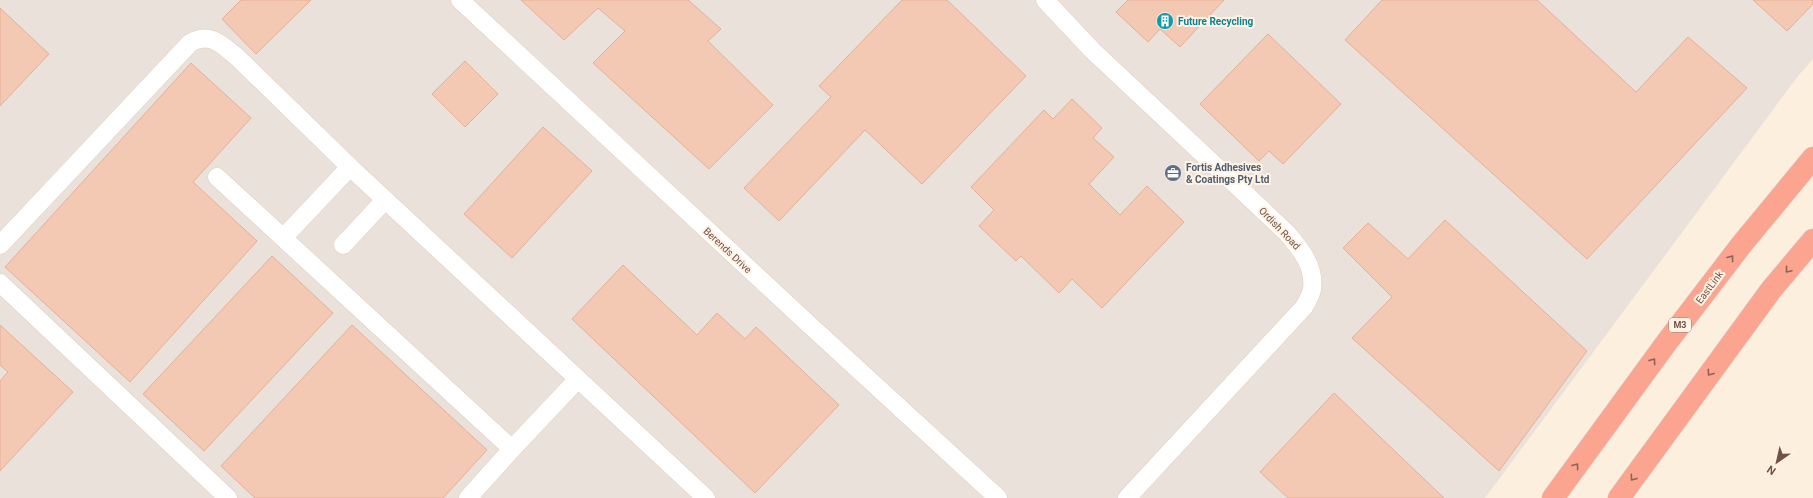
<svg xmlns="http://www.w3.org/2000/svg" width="1813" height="498" viewBox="0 0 1813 498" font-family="Roboto,sans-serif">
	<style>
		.industrial { fill: #eae1da }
		.building { fill: #f4c9b4; stroke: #e7ae94 }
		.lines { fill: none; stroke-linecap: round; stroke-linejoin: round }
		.minor-casing { stroke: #e3ccbd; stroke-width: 19 }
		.highway-casing { stroke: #dbd2cf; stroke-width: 23 }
		.minor { stroke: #fff; stroke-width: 18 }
		.highway { stroke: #fba591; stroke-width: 22 }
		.oneway { stroke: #8e6354 }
		.labels { text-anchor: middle; stroke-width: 4; stroke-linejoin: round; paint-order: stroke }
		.shield { fill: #fff3e5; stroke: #9d8275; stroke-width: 1 }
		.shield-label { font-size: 9px; font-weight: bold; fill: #735245 }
		.culture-label { font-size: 10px; font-weight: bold; fill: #0d838f; stroke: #fff3e5; text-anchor: start }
		.service-label { font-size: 10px; font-weight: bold; fill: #4e5e75; stroke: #fff3e5; text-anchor: start }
		.street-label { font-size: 10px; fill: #735245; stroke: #fff3e5 }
	</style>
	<rect width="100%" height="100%" fill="#fdefde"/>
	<!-- industrial -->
	<polygon class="industrial" points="0,0 1813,0 1813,59 1798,76 1485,498 0,498"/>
	<!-- building -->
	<g class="building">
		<polygon points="241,0 311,0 256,54 222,19"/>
		<polygon points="521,0 688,0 721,29 708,41 773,105 709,169 593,63 625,31 598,8 564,40"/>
		<polygon points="902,0 947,0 1026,76 922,184 865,130 779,221 744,188 831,97 819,86"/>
		<polygon points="1128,0 1224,0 1180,47 1160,29 1148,42 1116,12"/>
		<polygon points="1382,0 1537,0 1636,92 1688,37 1747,88 1587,259 1345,40"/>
		<polygon points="1753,0 1813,0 1813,4 1787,31"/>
		<polygon points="0,8 49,54 0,106"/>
		<polygon points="1268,34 1341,104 1283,164 1269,151 1259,161 1200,104"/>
		<polygon points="465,61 498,94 465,127 432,94"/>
		<polygon points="191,63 251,118 193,182 257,241 130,382 5,267"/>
		<polygon points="1072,99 1102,128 1093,138 1114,157 1089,184 1120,215 1147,186 1184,222 1102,308 1072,279 1059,293 1021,256 1016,261 979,226 994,210 971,187 1044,110 1053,119"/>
		<polygon points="543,127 592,171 512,258 464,214"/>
		<polygon points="1445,220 1587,351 1499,471 1352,338 1392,297 1343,248 1368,223 1408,259"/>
		<polygon points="272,256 333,313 204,451 143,394"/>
		<polygon points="623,265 697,335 717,313 745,339 756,327 839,405 755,493 572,319"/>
		<polygon points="0,325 73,392 0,471 0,381 8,372 0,365"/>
		<polygon points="352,325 487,450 443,498 255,498 221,466"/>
		<polygon points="1334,393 1444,498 1288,498 1260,472"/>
	</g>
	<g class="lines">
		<!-- minor casing -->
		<g class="minor-casing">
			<g id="minor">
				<polyline points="460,0 802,318 998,498"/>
				<path d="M1045,0L1093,51L1287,233C1301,250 1315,266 1312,289C1311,295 1307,302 1304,307L1127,498"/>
				<polyline points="217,177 512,449 578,379 706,498"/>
				<polyline points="283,238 350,167 578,379"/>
				<path d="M0,245L190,43C210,31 222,45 237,57L350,167"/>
				<polyline points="343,245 385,200"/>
				<polyline points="0,283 228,498"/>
				<polyline points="468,498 512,449"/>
			</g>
		</g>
		<!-- highway casing -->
		<g class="highway-casing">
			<g id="highway">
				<polyline points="1553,498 1667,342 1742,244 1813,158"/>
				<polyline points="1619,498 1771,290 1813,240"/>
			</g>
		</g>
		<!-- minor -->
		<use href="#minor" class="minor"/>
		<!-- highway -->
		<use href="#highway" class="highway"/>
	</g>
	<!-- one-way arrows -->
	<defs><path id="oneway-chevron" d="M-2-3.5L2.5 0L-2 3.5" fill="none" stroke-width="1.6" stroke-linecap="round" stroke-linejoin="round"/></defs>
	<g class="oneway">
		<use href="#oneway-chevron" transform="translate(1731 258) rotate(-53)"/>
		<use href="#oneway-chevron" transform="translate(1788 270) rotate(130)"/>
		<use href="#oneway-chevron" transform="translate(1653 361) rotate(-54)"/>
		<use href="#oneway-chevron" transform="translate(1710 373) rotate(126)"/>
		<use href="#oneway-chevron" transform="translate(1576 466) rotate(-54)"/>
		<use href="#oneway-chevron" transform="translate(1633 478) rotate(126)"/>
	</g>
	<!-- icons -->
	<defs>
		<g id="building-disc" transform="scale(0.9)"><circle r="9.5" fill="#0f9aa8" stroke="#fff3e5"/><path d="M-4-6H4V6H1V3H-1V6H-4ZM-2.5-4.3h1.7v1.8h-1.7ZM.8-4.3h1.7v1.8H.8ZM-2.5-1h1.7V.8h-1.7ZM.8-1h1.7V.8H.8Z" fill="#fff"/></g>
		<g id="office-disc" transform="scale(0.9)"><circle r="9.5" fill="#5c6f8a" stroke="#fff3e5"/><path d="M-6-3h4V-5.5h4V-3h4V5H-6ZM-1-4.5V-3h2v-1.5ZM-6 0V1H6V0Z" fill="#fff"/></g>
	</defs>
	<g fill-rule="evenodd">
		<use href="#building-disc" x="1165" y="21"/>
		<use href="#office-disc" x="1173" y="173"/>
	</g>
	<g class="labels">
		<!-- shield labels -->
		<rect class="shield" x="1669" y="318" width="22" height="14" rx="3"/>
		<g class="shield-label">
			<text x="1680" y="328">M3</text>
		</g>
		<!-- culture labels -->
		<g class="culture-label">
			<text x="1178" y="25">Future Recycling</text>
		</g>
		<!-- service labels -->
		<g class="service-label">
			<text x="1186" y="171">Fortis Adhesives<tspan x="1186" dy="12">&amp; Coatings Pty Ltd</tspan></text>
		</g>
		<!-- street labels -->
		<g class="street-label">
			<text transform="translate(1280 228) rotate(46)" y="4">Ordish Road</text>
			<text transform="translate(728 250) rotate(43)" y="4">Berends Drive</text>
			<text transform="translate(1709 287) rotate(-53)" y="4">EastLink</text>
		</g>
	</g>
	<!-- north arrow -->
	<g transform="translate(1777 462) rotate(214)" stroke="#fff3e5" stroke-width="3" paint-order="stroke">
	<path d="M0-3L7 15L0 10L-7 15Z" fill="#735245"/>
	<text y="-6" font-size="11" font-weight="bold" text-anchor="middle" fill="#735245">N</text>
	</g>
</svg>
